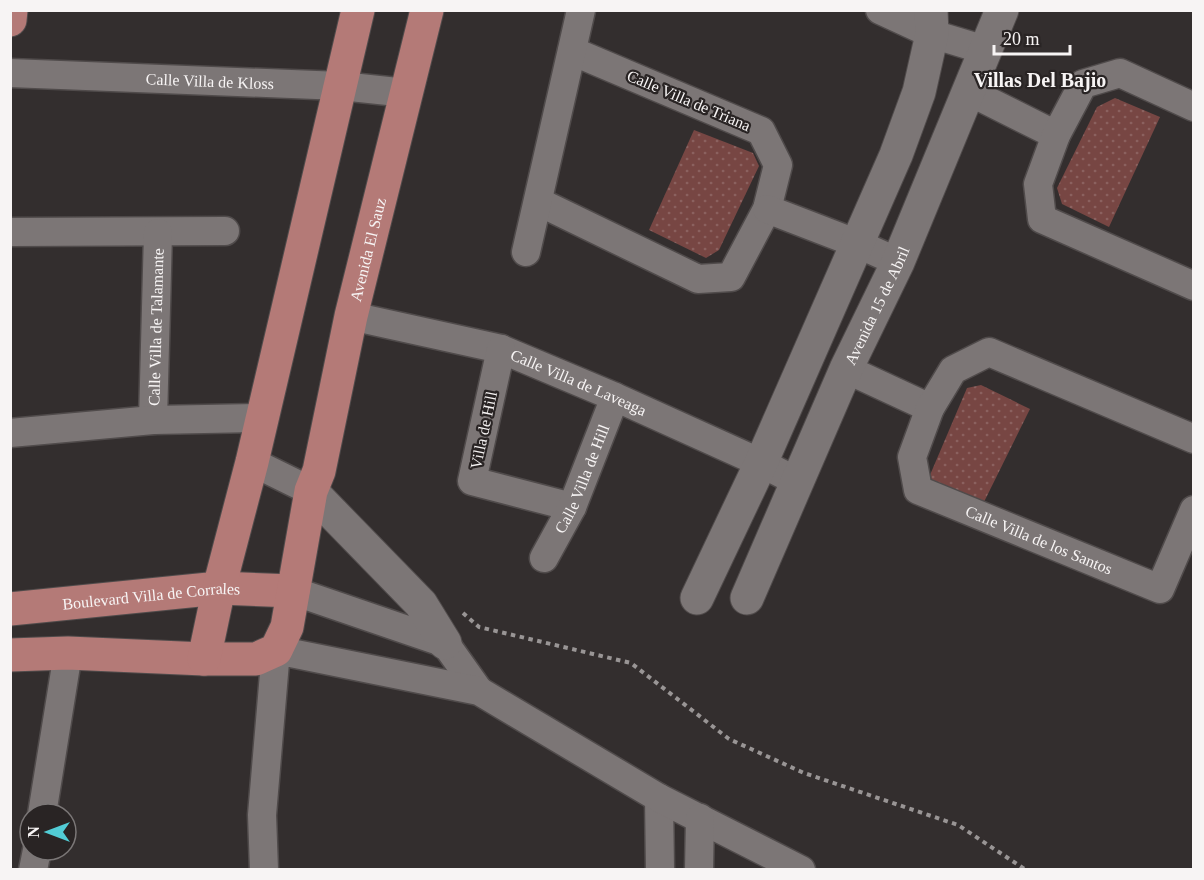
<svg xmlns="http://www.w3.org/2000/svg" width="1204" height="880" viewBox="0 0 1204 880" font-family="'Times New Roman',serif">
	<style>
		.grass { fill: url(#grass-dots) }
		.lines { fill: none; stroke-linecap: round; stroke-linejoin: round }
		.street-casing { stroke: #504b4b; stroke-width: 31 }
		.secondary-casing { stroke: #504b4b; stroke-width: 35 }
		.primary-casing { stroke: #504b4b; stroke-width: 35 }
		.path { stroke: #999595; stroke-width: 4; stroke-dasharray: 4.5 4.5; stroke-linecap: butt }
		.street { stroke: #7c7676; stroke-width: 28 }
		.secondary { stroke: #7c7676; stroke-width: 33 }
		.primary { stroke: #b47a77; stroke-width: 33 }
		.labels { text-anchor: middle; stroke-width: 4.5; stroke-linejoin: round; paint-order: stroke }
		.street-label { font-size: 16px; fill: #f7f4f4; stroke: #292424 }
		.quarter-label { font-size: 20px; font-weight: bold; fill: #f7f4f4; stroke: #292424 }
	</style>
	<defs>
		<pattern id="grass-dots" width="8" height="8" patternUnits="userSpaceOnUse" patternTransform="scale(1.5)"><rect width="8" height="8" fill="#774643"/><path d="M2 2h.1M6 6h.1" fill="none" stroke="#8b615f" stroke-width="1.8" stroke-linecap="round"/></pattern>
	</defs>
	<rect width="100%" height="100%" fill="#332e2e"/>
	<!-- grass -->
	<g class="grass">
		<polygon points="1115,98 1160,117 1109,227 1062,204 1057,188 1097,107"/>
		<polygon points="694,130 753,153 759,166 719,250 706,258 649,230"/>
		<polygon points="981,385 1030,409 981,508 934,488 930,475 967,388"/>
	</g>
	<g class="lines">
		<!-- street casing -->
		<g class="street-casing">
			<g id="street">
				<polyline points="880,10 932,34 985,50"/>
				<path id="s1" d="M10,73L341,86L407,93"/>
				<polyline points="968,91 1056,135"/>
				<polyline points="1194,107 1120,73 1083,84 1056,135 1038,184 1042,219 1194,286"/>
				<polyline points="539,202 698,279 731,277 767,209 778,165 761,131 572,51"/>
				<polyline points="767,209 858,244 898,262"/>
				<polyline points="10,232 225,231"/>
				<polyline points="526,252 581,10"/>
				<path id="s2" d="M351,316L501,349L615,397L761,463L796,481"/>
				<polyline points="501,349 472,481 572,507"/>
				<polyline points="846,369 930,408"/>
				<path id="s3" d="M153,420L158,233"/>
				<polyline points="10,433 153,420 261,418"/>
				<path id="s4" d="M1194,439L989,352L953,370L930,408L912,457L918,490L1160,589L1194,510"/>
				<polyline points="252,462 311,491"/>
				<path id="s5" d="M544,558L572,507L615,397"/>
				<polyline points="293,591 445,643 479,691"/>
				<polyline points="659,798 660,870"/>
				<polyline points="42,814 68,653"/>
				<polyline points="33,870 37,850"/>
				<polyline points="264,870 262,815 276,650 479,691 659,798 801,870"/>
				<polyline points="699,870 700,818"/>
			</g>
		</g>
		<!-- secondary casing -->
		<g class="secondary-casing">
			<g id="secondary">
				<polyline points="311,491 421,604 445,643"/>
				<polyline points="697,598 761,463 896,155 919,92 932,34 931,10"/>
				<path id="s6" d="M747,598L846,369L898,262L1002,10"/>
			</g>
		</g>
		<!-- primary casing -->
		<g class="primary-casing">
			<g id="primary">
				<polyline points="10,20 11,10"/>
				<path id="s7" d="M10,609L219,588L293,591"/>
				<path id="s8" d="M10,655L68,653L204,659H256L276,650L287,627L311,491L319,471L351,316L427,10"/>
				<polyline points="204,659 219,588 252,462 358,10"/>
			</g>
		</g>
		<!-- path -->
		<polyline class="path" points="463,613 479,627 631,663 729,739 804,773 958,825 1026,870"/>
		<!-- street -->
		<use href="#street" class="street"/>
		<!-- secondary -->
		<use href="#secondary" class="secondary"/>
		<!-- primary -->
		<use href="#primary" class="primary"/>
	</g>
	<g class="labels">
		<!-- street labels -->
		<g class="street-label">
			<text dy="6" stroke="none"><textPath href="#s1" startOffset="200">Calle Villa de Kloss</textPath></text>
			<text transform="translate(689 100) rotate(23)" y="6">Calle Villa de Triana</text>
			<text dy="6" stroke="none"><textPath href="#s8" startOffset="680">Avenida El Sauz</textPath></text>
			<text dy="6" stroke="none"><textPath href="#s6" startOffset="320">Avenida 15 de Abril</textPath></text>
			<text dy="6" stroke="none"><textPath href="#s3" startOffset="93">Calle Villa de Talamante</textPath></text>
			<text dy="6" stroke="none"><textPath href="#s2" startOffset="238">Calle Villa de Laveaga</textPath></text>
			<text transform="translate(483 430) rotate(-78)" y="6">Villa de Hill</text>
			<text dy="6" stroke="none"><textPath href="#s5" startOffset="88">Calle Villa de Hill</textPath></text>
			<text dy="6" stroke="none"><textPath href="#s4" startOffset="524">Calle Villa de los Santos</textPath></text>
			<text dy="6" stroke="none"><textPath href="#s7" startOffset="142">Boulevard Villa de Corrales</textPath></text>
		</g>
		<!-- quarter labels -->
		<g class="quarter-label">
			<text x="1040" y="87">Villas Del Bajio</text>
		</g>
	</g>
	<!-- border -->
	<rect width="1204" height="880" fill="none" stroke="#f7f4f4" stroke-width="24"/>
	<!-- north arrow -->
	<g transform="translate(48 832) rotate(270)"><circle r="28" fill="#292424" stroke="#7b7777" stroke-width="1.5"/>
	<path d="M0-4.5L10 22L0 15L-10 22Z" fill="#52ccd5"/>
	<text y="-9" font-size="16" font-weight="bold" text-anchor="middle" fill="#f7f4f4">N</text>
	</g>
	<!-- scale -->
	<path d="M994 45v9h76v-9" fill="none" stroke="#f7f4f4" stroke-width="3"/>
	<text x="1003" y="45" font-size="18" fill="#f7f4f4" stroke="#292424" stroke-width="4.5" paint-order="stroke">20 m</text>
</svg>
